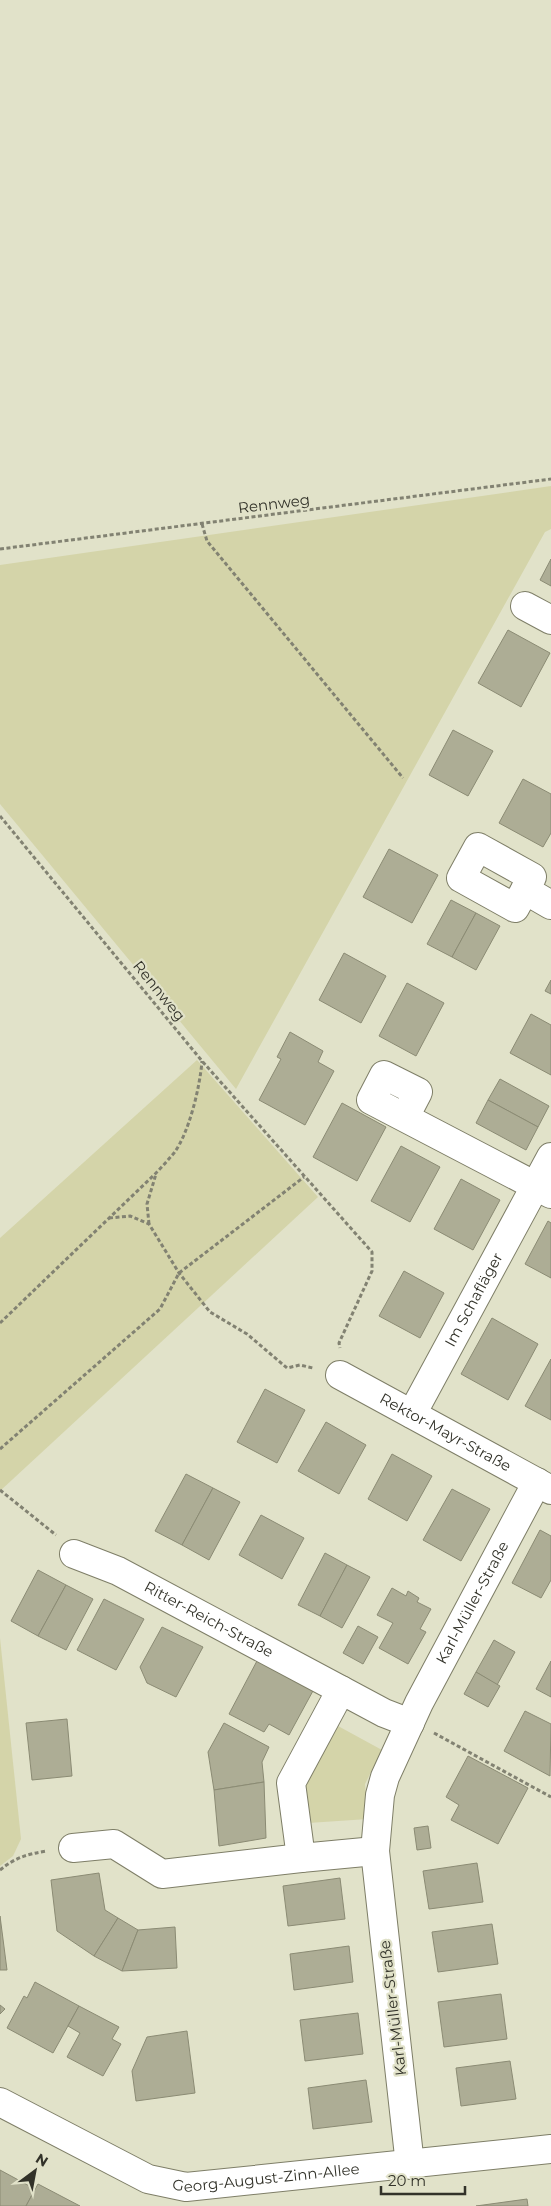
<svg xmlns="http://www.w3.org/2000/svg" width="551" height="2206" viewBox="0 0 551 2206" font-family="Montserrat,sans-serif">
	<style>
		.green { fill: #d4d4a9 }
		.building { fill: #adad95; stroke: #8b8b74 }
		.lines { fill: none; stroke-linecap: round; stroke-linejoin: round }
		.minor-casing { stroke: #7e7e67; stroke-width: 30 }
		.path { stroke: #828272; stroke-width: 3; stroke-dasharray: 4 2.5; stroke-linecap: butt }
		.minor { stroke: #fff; stroke-width: 28 }
		.labels { text-anchor: middle; stroke-width: 4.5; stroke-linejoin: round; paint-order: stroke }
		.street-label { font-size: 15px; fill: #323229; stroke: #e1e2c9 }
	</style>
	<rect width="100%" height="100%" fill="#e1e2c9"/>
	<!-- green -->
	<g class="green">
		<polygon points="551,486 551,529 545,532 236,1089 0,804 0,565"/>
		<polygon points="197,1060 318,1197 0,1491 0,1238"/>
		<polygon points="0,1638 21,1839 13,1856 0,1866"/>
		<polygon points="338,1726 382,1750 365,1784 368,1819 308,1823 304,1788"/>
	</g>
	<!-- building -->
	<g class="building">
		<polygon points="551,559 551,586 540,580"/>
		<polygon points="508,630 550,653 521,707 478,683"/>
		<polygon points="453,730 493,751 468,796 429,775"/>
		<polygon points="523,779 551,794 551,833 543,847 499,823"/>
		<polygon points="389,849 438,875 412,923 363,897"/>
		<polygon points="451,900 476,913 452,957 427,944"/>
		<polygon points="476,913 500,926 476,970 452,957"/>
		<polygon points="344,953 386,976 361,1023 319,1000"/>
		<polygon points="551,980 551,994 545,991"/>
		<polygon points="407,983 444,1003 416,1056 379,1036"/>
		<polygon points="531,1014 551,1025 551,1075 510,1053"/>
		<polygon points="290,1032 323,1051 318,1062 334,1071 305,1125 259,1100 281,1059 277,1057"/>
		<polygon points="500,1079 549,1106 538,1127 488,1100"/>
		<polygon points="488,1100 538,1127 526,1150 476,1123"/>
		<polygon points="342,1103 386,1127 357,1181 313,1157"/>
		<polygon points="401,1146 440,1167 410,1222 371,1201"/>
		<polygon points="461,1179 500,1200 473,1250 434,1229"/>
		<polygon points="548,1221 551,1223 551,1278 525,1264"/>
		<polygon points="404,1271 444,1293 420,1338 379,1316"/>
		<polygon points="492,1318 538,1344 508,1400 461,1374"/>
		<polygon points="551,1359 551,1420 525,1406"/>
		<polygon points="265,1389 305,1410 277,1463 237,1442"/>
		<polygon points="326,1422 366,1445 339,1494 298,1471"/>
		<polygon points="392,1454 432,1476 407,1521 368,1499"/>
		<polygon points="186,1474 213,1488 182,1545 155,1531"/>
		<polygon points="213,1488 240,1502 209,1560 182,1545"/>
		<polygon points="452,1489 490,1509 461,1561 423,1540"/>
		<polygon points="261,1515 304,1538 282,1579 239,1555"/>
		<polygon points="540,1530 551,1536 551,1580 541,1598 512,1583"/>
		<polygon points="325,1553 347,1565 320,1616 298,1605"/>
		<polygon points="347,1565 370,1577 342,1628 320,1616"/>
		<polygon points="38,1570 66,1585 38,1636 11,1621"/>
		<polygon points="66,1585 93,1599 66,1650 38,1636"/>
		<polygon points="392,1588 406,1596 408,1591 419,1598 417,1602 431,1609 420,1629 426,1632 408,1664 379,1648 393,1623 377,1615"/>
		<polygon points="104,1599 144,1619 116,1670 77,1650"/>
		<polygon points="358,1626 378,1637 363,1664 343,1653"/>
		<polygon points="162,1627 203,1647 176,1697 147,1683 140,1667"/>
		<polygon points="494,1640 515,1652 497,1685 476,1672"/>
		<polygon points="258,1659 314,1689 289,1735 269,1724 264,1732 229,1714"/>
		<polygon points="551,1661 551,1697 536,1689"/>
		<polygon points="476,1672 500,1686 488,1707 464,1694"/>
		<polygon points="525,1711 551,1724 550,1776 504,1751"/>
		<polygon points="67,1719 72,1776 32,1780 26,1723"/>
		<polygon points="224,1723 269,1747 262,1762 264,1782 214,1790 208,1752"/>
		<polygon points="468,1756 528,1788 498,1844 451,1820 459,1805 446,1797"/>
		<polygon points="264,1782 266,1838 219,1846 214,1790"/>
		<polygon points="428,1826 431,1848 417,1850 414,1828"/>
		<polygon points="477,1863 483,1902 429,1909 423,1871"/>
		<polygon points="99,1873 105,1910 118,1918 94,1956 57,1931 51,1880"/>
		<polygon points="340,1878 345,1919 288,1926 283,1886"/>
		<polygon points="0,1916 7,1970 0,1970"/>
		<polygon points="118,1918 138,1930 122,1971 94,1956"/>
		<polygon points="492,1924 498,1964 438,1972 432,1932"/>
		<polygon points="175,1927 177,1968 122,1971 138,1930"/>
		<polygon points="349,1946 353,1982 294,1990 290,1954"/>
		<polygon points="35,1982 79,2006 53,2053 7,2028 24,1996 27,1998"/>
		<polygon points="501,1994 507,2039 444,2047 438,2002"/>
		<polygon points="0,2005 5,2009 0,2014"/>
		<polygon points="79,2006 119,2027 112,2039 121,2044 103,2076 67,2057 80,2033 68,2026"/>
		<polygon points="358,2013 363,2054 305,2061 300,2020"/>
		<polygon points="187,2031 195,2093 136,2101 132,2071 147,2037"/>
		<polygon points="510,2061 516,2099 461,2106 456,2068"/>
		<polygon points="366,2080 372,2122 313,2129 308,2088"/>
		<polygon points="0,2170 35,2189 26,2206 0,2206"/>
		<polygon points="38,2184 80,2206 26,2206"/>
		<polygon points="527,2199 528,2206 476,2206"/>
	</g>
	<g class="lines">
		<!-- minor casing -->
		<g class="minor-casing">
			<g id="minor">
				<polyline points="525,606 551,620"/>
				<polygon points="478,847 532,877 515,908 461,878"/>
				<polyline points="525,890 551,905"/>
				<polyline points="405,1117 418,1092 384,1075 371,1100 551,1194"/>
				<path id="s1" d="M340,1375L551,1490"/>
				<path id="s2" d="M412,1414L551,1157"/>
				<path id="s3" d="M74,1554L118,1571L341,1690"/>
				<polyline points="73,1848 114,1844 162,1874 301,1858"/>
				<polyline points="375,1851 301,1858 291,1783 341,1690 384,1713 410,1723"/>
				<path id="s4" d="M0,2102L148,2179L186,2187L551,2149"/>
				<path id="s5" d="M410,2165L375,1851L380,1795L385,1777L419,1703L537,1482"/>
			</g>
		</g>
		<!-- path -->
		<g class="path">
			<polyline points="202,524 207,541 403,778"/>
			<polyline points="0,549 551,479"/>
			<polyline points="0,816 202,1061 372,1252 372,1271 339,1343 340,1348"/>
			<polyline points="109,1218 130,1216 149,1224 179,1273 210,1312 247,1334 287,1368 300,1365 313,1368"/>
			<polyline points="149,1224 147,1204 156,1174"/>
			<path d="M0,1323L156,1173C162,1167 168,1160 174,1153C189,1133 200,1087 202,1061"/>
			<polyline points="0,1449 160,1309 179,1273 304,1177"/>
			<polyline points="0,1490 56,1535"/>
			<polyline points="434,1733 551,1797"/>
			<path d="M0,1870C16,1857 28,1854 47,1851"/>
		</g>
		<!-- minor -->
		<use href="#minor" class="minor"/>
	</g>
	<g class="labels">
		<!-- street labels -->
		<g class="street-label">
			<text transform="translate(274 504) rotate(-7)" y="5">Rennweg</text>
			<text transform="translate(159 991) rotate(51)" y="5">Rennweg</text>
			<text dy="5" stroke="none"><textPath href="#s2" startOffset="130">Im Schafläger</textPath></text>
			<text dy="5" stroke="none"><textPath href="#s1" startOffset="120">Rektor-Mayr-Straße</textPath></text>
			<text dy="5" stroke="none"><textPath href="#s5" startOffset="586">Karl-Müller-Straße</textPath></text>
			<text dy="5" stroke="none"><textPath href="#s3" startOffset="150">Ritter-Reich-Straße</textPath></text>
			<text transform="translate(393 2008) rotate(-97)" y="5">Karl-Müller-Straße</text>
			<text dy="5" stroke="none"><textPath href="#s4" startOffset="286">Georg-August-Zinn-Allee</textPath></text>
		</g>
	</g>
	<!-- north arrow -->
	<g transform="translate(35 2171) rotate(32)" stroke="#e1e2c9" stroke-width="4" paint-order="stroke">
	<path d="M0-4L9 19L0 12L-9 19Z" fill="#323229"/>
	<text y="-8" font-size="14" font-weight="bold" text-anchor="middle" fill="#323229">N</text>
	</g>
	<!-- scale -->
	<path d="M381 2186v8h84v-8" fill="none" stroke="#323229" stroke-width="2.5"/>
	<text x="388" y="2186" font-size="15" fill="#323229" stroke="#e1e2c9" stroke-width="4" paint-order="stroke">20 m</text>
</svg>
